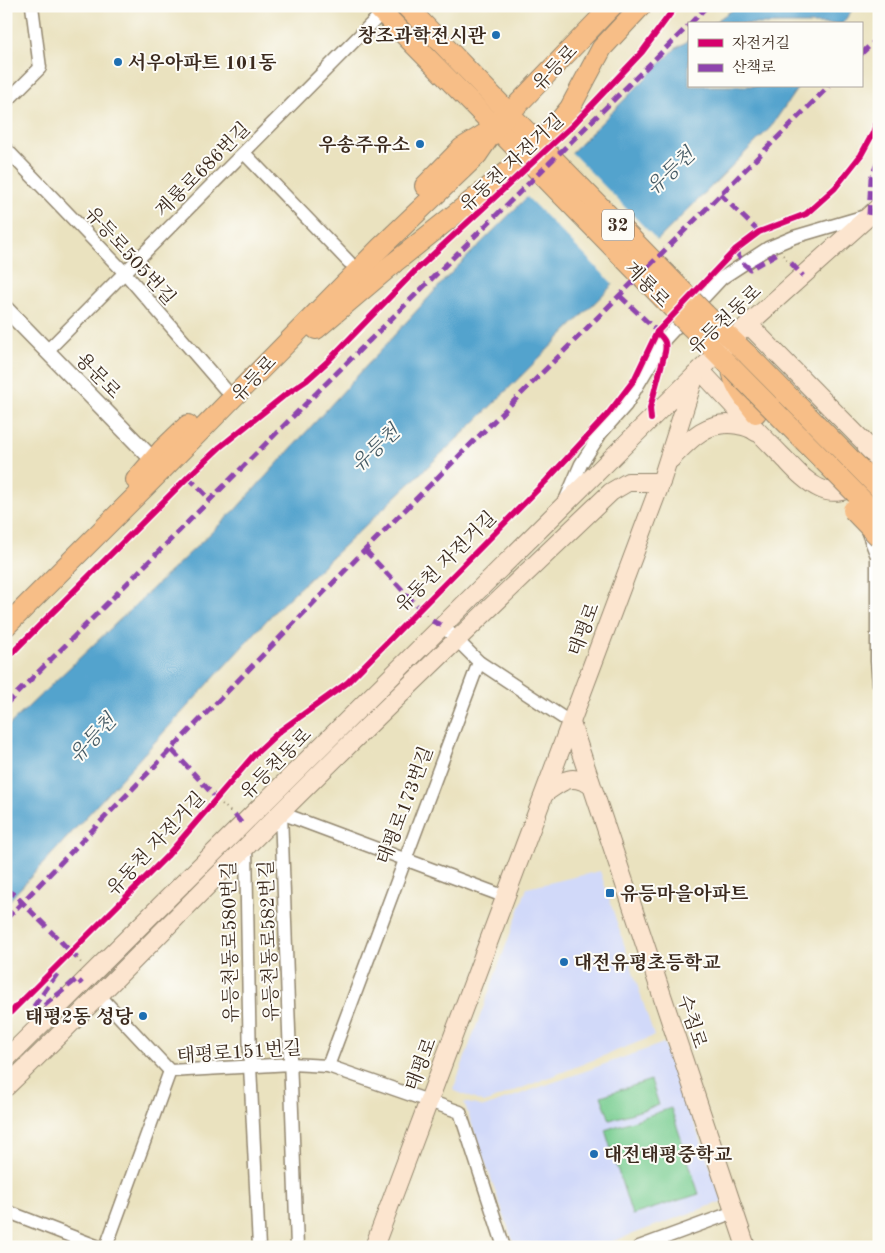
<svg xmlns="http://www.w3.org/2000/svg" width="885" height="1253" viewBox="0 0 885 1253" font-family="'Old Standard TT','Noto Serif KR',serif">
	<style>
		.built { fill: #d1d9f9 }
		.green { fill: #78cd91; stroke: #5a7c58 }
		.water { fill: #53a3cd; stroke: #476676 }
		.pier { fill: #eae2bf }
		.lines { fill: none; stroke-linecap: round; stroke-linejoin: round }
		.minor-casing { stroke: #92866e; stroke-width: 15 }
		.tertiary-casing { stroke: #92866e; stroke-width: 18 }
		.secondary-casing { stroke: #92866e; stroke-width: 20 }
		.primary-casing { stroke: #92866e; stroke-width: 22 }
		.path { stroke: #92866e; stroke-width: 2; stroke-dasharray: 1 4; stroke-linecap: butt }
		.minor { stroke: #fff; stroke-width: 12 }
		.tertiary { stroke: #fff; stroke-width: 15 }
		.secondary { stroke: #fce5cf; stroke-width: 18 }
		.primary { stroke: #f7be87; stroke-width: 20 }
		.primary-bridge-casing { stroke: #92866e; stroke-width: 22; stroke-linecap: butt }
		.primary-bridge { stroke: #f7be87; stroke-width: 20 }
		.quiet { stroke: #8e44ad; stroke-width: 5; stroke-dasharray: 10 5; stroke-linecap: butt }
		.cycleway-casing { stroke: #fdfcf7; stroke-width: 9 }
		.cycleway { stroke: #d6006c; stroke-width: 6 }
		.poi-dot { fill: #1f6fb2; stroke: #fdfcf7; stroke-width: 2 }
		.labels { text-anchor: middle; stroke-width: 4; stroke-linejoin: round; paint-order: stroke }
		.shield { fill: #fdfcf7; stroke: #75695f; stroke-width: 1 }
		.shield-label { font-size: 18px; font-weight: bold; fill: #3b2a1e }
		.poi-label { font-size: 19px; font-weight: bold; fill: #3b2a1e; stroke: #fdfcf7; text-anchor: start }
		.street-label { font-size: 19px; fill: #3b2a1e; stroke: #fdfcf7 }
		.water-label { font-size: 20px; font-style: italic; fill: #455a64; stroke: #fdfcf7 }
	</style>
	<rect width="100%" height="100%" fill="#fdfcf7"/>
	<filter id="ink" filterUnits="userSpaceOnUse"><feTurbulence type="fractalNoise" baseFrequency=".02" numOctaves="2"/><feDisplacementMap in="SourceGraphic" scale="10" xChannelSelector="R" yChannelSelector="G"/><feConvolveMatrix kernelMatrix="1 2 1 2 8 2 1 2 1" color-interpolation-filters="sRGB"/></filter>
	<filter id="wash" filterUnits="userSpaceOnUse"><feTurbulence type="fractalNoise" baseFrequency=".0096" numOctaves="4" result="noise"/><feDisplacementMap in="SourceGraphic" scale="20" xChannelSelector="R" yChannelSelector="G"/><feGaussianBlur stdDeviation="1.12" result="paint"/><feColorMatrix in="noise" values="0 0 0 0 0 0 0 0 0 0 0 0 0 0 0 0 0 1.4 0 .05"/><feComposite in="paint" operator="in"/></filter>
	<g filter="url(#wash)">
		<rect width="100%" height="100%" fill="#eae2bf"/>
		<!-- built -->
		<g class="built">
			<polygon points="600,871 654,1036 484,1103 453,1090 527,888"/>
			<polygon points="664,1043 723,1201 597,1247 515,1247 464,1102 484,1107"/>
		</g>
		<!-- green -->
		<g class="green">
			<polygon points="651,1080 659,1105 610,1120 601,1096"/>
			<polygon points="671,1108 699,1194 632,1215 605,1130"/>
		</g>
		<!-- water -->
		<g class="water">
			<polygon points="738,6 855,6 842,24 712,24"/>
			<polygon points="689,40 689,86 799,86 770,128 475,422 277,609 6,904 6,728 236,509 450,274 675,49"/>
		</g>
		<!-- pier -->
		<polygon class="pier" points="570,151 659,242 615,286 525,195"/>
	</g>
	<g filter="url(#ink)">
		<g class="lines">
			<!-- minor casing -->
			<g class="minor-casing">
				<g id="minor">
					<polyline points="6,102 40,68 32,6"/>
					<polyline points="6,149 125,273 225,389"/>
					<polyline points="244,153 349,262"/>
					<polyline points="47,351 382,13"/>
					<polyline points="565,501 581,464 601,433 626,405 665,339 722,278 768,248 794,237 869,215"/>
					<polyline points="867,530 877,556 877,661 879,684"/>
					<polyline points="443,626 479,662 571,723"/>
					<polyline points="246,847 250,1066 259,1247"/>
					<polyline points="100,996 170,1071"/>
					<polyline points="328,1066 479,662"/>
					<polyline points="6,1211 99,1247"/>
					<polyline points="106,1247 170,1071 291,1064 328,1066 460,1112 504,1247"/>
					<polyline points="297,1247 281,813 506,897"/>
					<polyline points="639,1247 734,1212"/>
				</g>
			</g>
			<!-- tertiary casing -->
			<g class="tertiary-casing">
				<polyline id="tertiary" points="6,309 160,467"/>
			</g>
			<!-- secondary casing -->
			<g class="secondary-casing">
				<g id="secondary">
					<path d="M700,370C727,399 754,428 782,456C793,467 804,481 819,488C830,494 845,493 855,485C868,474 870,460 866,444L749,325"/>
					<path d="M671,459C690,439 708,419 738,425C745,426 750,427 756,432"/>
					<polyline points="571,723 746,1247"/>
					<path d="M545,793C563,781 570,773 591,785"/>
					<polyline points="6,1059 682,388 732,339 879,207"/>
					<path d="M6,1087C87,1009 165,928 244,849C364,728 487,610 611,492L628,482H661"/>
					<polyline points="374,1247 661,482 695,375"/>
				</g>
			</g>
			<!-- primary casing -->
			<g class="primary-casing">
				<g id="primary">
					<polyline points="376,6 518,150"/>
					<polyline points="406,6 530,135"/>
					<polyline points="425,186 462,148 488,132"/>
					<polyline points="705,314 748,355"/>
					<path d="M690,326L732,368C733,386 745,399 756,413"/>
					<polyline points="316,329 395,262 499,179 528,154 551,131 570,108 602,48 641,6"/>
					<polyline points="136,480 162,450 188,425"/>
					<polyline points="6,626 162,470 380,248 477,155 496,127 612,6"/>
				</g>
			</g>
			<!-- path -->
			<g class="path">
				<polyline points="783,255 791,263"/>
				<polyline points="422,611 429,618"/>
				<polyline points="222,804 233,814"/>
				<polyline points="77,958 82,964"/>
			</g>
			<!-- minor -->
			<use href="#minor" class="minor"/>
			<!-- tertiary -->
			<use href="#tertiary" class="tertiary"/>
			<!-- secondary -->
			<use href="#secondary" class="secondary"/>
			<!-- primary -->
			<use href="#primary" class="primary"/>
			<!-- primary-bridge casing -->
			<g class="primary-bridge-casing">
				<g id="primary-bridge">
					<polyline points="530,135 705,314"/>
					<polyline points="518,150 690,326"/>
					<polyline points="748,355 879,488"/>
					<polyline points="732,368 879,517"/>
					<polyline points="853,510 879,537"/>
				</g>
			</g>
			<!-- primary-bridge -->
			<use href="#primary-bridge" class="primary-bridge"/>
			<!-- quiet -->
			<g class="quiet">
				<polyline points="690,24 707,6"/>
				<polyline points="861,54 879,37"/>
				<polyline points="720,194 759,232"/>
				<polyline points="869,215 871,178 879,159"/>
				<polyline points="735,250 744,264 750,269 780,252"/>
				<polyline points="791,263 803,276"/>
				<polyline points="620,296 660,334"/>
				<polyline points="188,477 210,499"/>
				<polyline points="365,550 422,611"/>
				<polyline points="432,621 443,626"/>
				<path d="M6,704C129,583 249,459 372,338C477,233 584,130 689,25"/>
				<polyline points="172,750 219,801"/>
				<polyline points="235,815 243,825"/>
				<polyline points="6,890 15,895 77,958"/>
				<polyline points="6,919 365,550 829,86"/>
				<polyline points="57,974 32,1009 35,1013 77,979 82,984"/>
			</g>
			<!-- cycleway casing -->
			<g class="cycleway-casing">
				<g id="cycleway">
					<path d="M651,419L650,408L665,352C667,342 664,339 657,332"/>
					<polyline points="6,659 188,477 220,447 285,395 307,380 327,362 414,272 572,126 642,52 676,6"/>
					<polyline points="6,1017 167,856 254,755 280,731 347,683 546,481 608,414 634,380 657,332 735,250 759,232 806,214 835,188 861,155 873,133 879,115"/>
				</g>
			</g>
			<!-- cycleway -->
			<use href="#cycleway" class="cycleway"/>
		</g>
	</g>
	<!-- markers -->
	<g class="poi-dot">
		<circle cx="496" cy="35" r="5"/>
		<circle cx="118" cy="62" r="5"/>
		<circle cx="420" cy="144" r="5"/>
		<rect x="605" y="888" width="10" height="10" rx="2.5"/>
		<circle cx="564" cy="962" r="5"/>
		<circle cx="143" cy="1016" r="5"/>
		<circle cx="594" cy="1154" r="5"/>
	</g>
	<g class="labels">
		<!-- shield labels -->
		<rect class="shield" x="602" y="209.5" width="32" height="31" rx="4"/>
		<g class="shield-label">
			<text x="618" y="231">32</text>
		</g>
		<!-- poi labels -->
		<g class="poi-label">
			<text x="486" y="42" text-anchor="end">창조과학전시관</text>
			<text x="128" y="69">서우아파트 101동</text>
			<text x="410" y="151" text-anchor="end">우송주유소</text>
			<text x="620" y="900">유등마을아파트</text>
			<text x="574" y="969">대전유평초등학교</text>
			<text x="133" y="1023" text-anchor="end">태평2동 성당</text>
			<text x="604" y="1161">대전태평중학교</text>
		</g>
		<!-- street labels -->
		<g class="street-label">
			<text transform="translate(554 67) rotate(-46)" y="7">유등로</text>
			<text transform="translate(511 162) rotate(-43)" y="7">유동천 자전거길</text>
			<text transform="translate(202 169) rotate(-45)" y="7">계룡로686번길</text>
			<text transform="translate(131 255) rotate(48)" y="7">유등로505번길</text>
			<text transform="translate(648 284) rotate(46)" y="7">계룡로</text>
			<text transform="translate(724 319) rotate(-43)" y="7">유등천동로</text>
			<text transform="translate(99 375) rotate(46)" y="7">용문로</text>
			<text transform="translate(253 378) rotate(-46)" y="7">유등로</text>
			<text transform="translate(445 561) rotate(-45)" y="7">유동천 자전거길</text>
			<text transform="translate(583 629) rotate(-69)" y="7">태평로</text>
			<text transform="translate(275 763) rotate(-45)" y="7">유등천동로</text>
			<text transform="translate(404 805) rotate(-69)" y="7">태평로173번길</text>
			<text transform="translate(155 843) rotate(-47)" y="7">유동천 자전거길</text>
			<text transform="translate(268 941) rotate(-92)" y="7">유등천동로582번길</text>
			<text transform="translate(229 942) rotate(-91)" y="7">유등천동로580번길</text>
			<text transform="translate(693 1021) rotate(72)" y="7">수침로</text>
			<text transform="translate(239 1051) rotate(-4)" y="7">태평로151번길</text>
			<text transform="translate(420 1064) rotate(-69)" y="7">태평로</text>
		</g>
		<!-- water labels -->
		<g class="water-label">
			<text transform="translate(670 171) rotate(-43)" y="7">유등천</text>
			<text transform="translate(375 448) rotate(-43)" y="7">유등천</text>
			<text transform="translate(92 738) rotate(-47)" y="7">유등천</text>
		</g>
	</g>
	<!-- margin -->
	<rect width="885" height="1253" fill="none" stroke="#fdfcf7" stroke-width="25"/>
	<!-- legend -->
	<rect x="688" y="22" width="175" height="65" fill="#fdfcf7" stroke="#afa8a0"/>
	<rect x="698" y="39" width="25" height="8" fill="#d6006c" stroke="#afa8a0"/>
	<text x="732" y="48" font-size="15" fill="#3b2a1e">자전거길</text>
	<rect x="698" y="64" width="25" height="8" fill="#8e44ad" stroke="#afa8a0"/>
	<text x="732" y="72" font-size="15" fill="#3b2a1e">산책로</text>
</svg>
